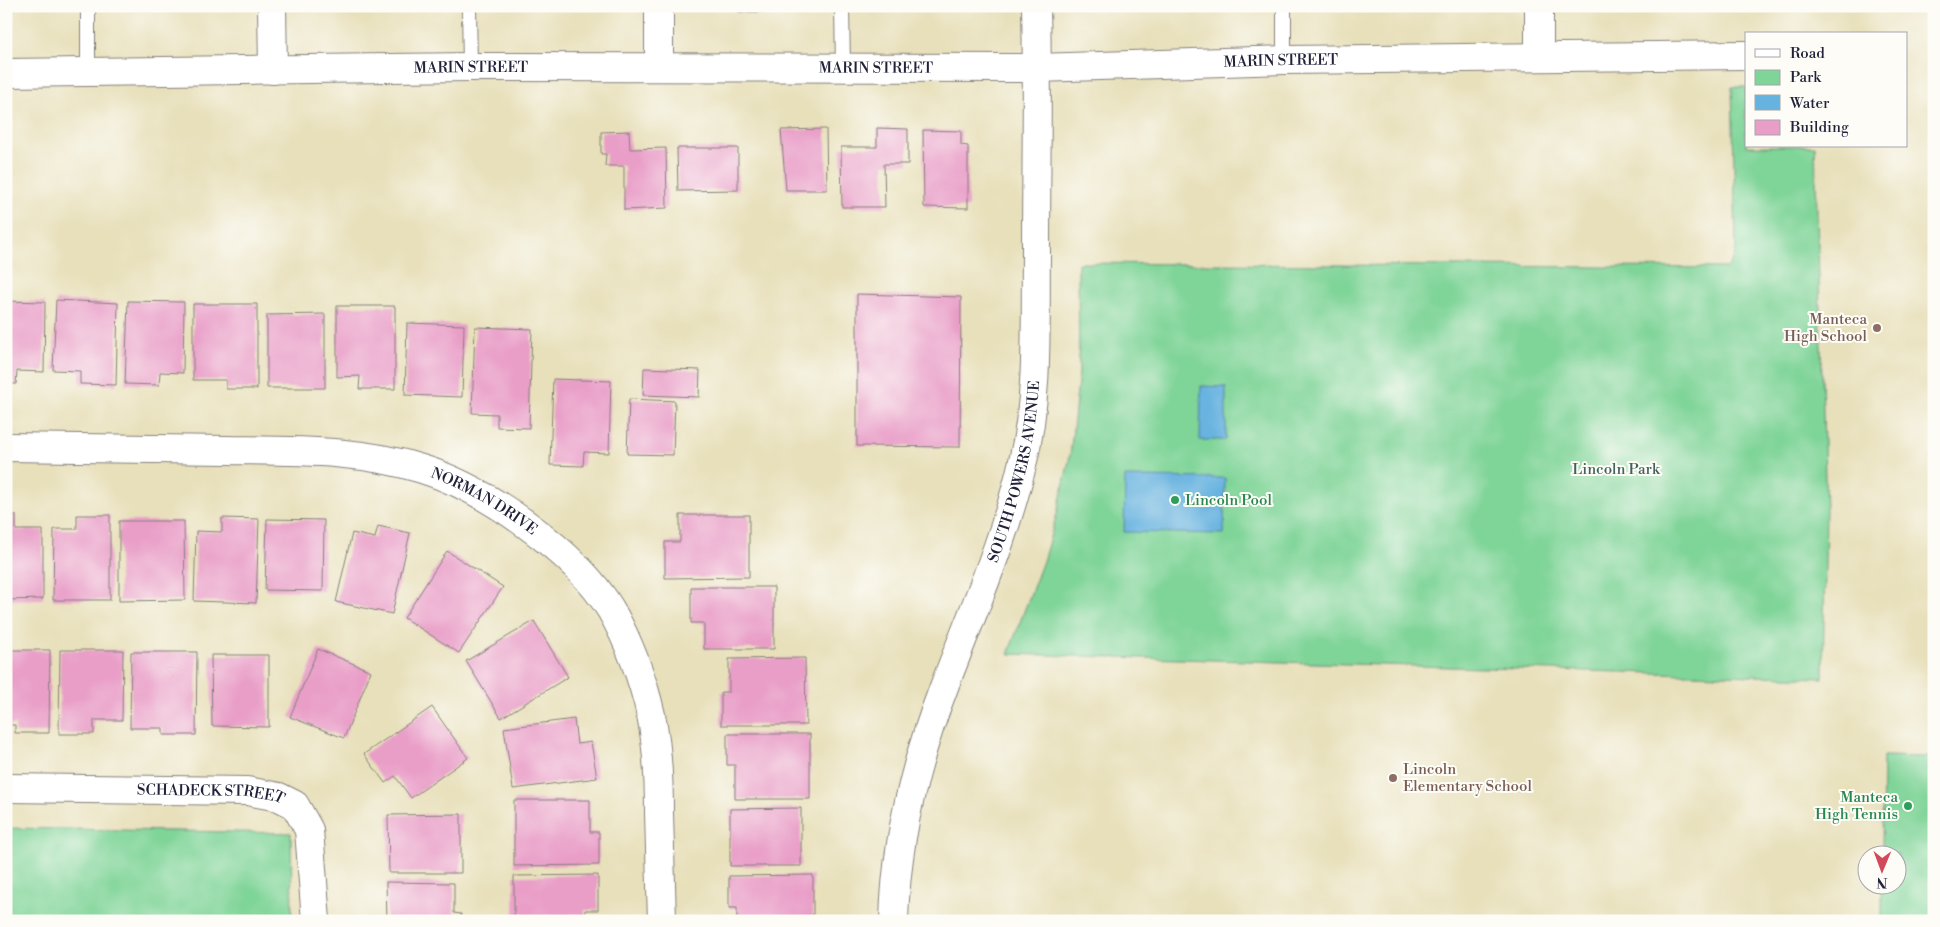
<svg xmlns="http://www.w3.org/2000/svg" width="1940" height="927" viewBox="0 0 1940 927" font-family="'Libre Bodoni',serif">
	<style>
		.green { fill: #7fd498; stroke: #507b6a }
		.water { fill: #67b3e0; stroke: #446a8e }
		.building { fill: #e99ec8 }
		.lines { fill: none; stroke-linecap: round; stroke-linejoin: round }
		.service-casing { stroke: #85817b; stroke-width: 16 }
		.minor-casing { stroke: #85817b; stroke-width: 30 }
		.tertiary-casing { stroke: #85817b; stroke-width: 30 }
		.service { stroke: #fff; stroke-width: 14 }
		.minor { stroke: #fff; stroke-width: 28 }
		.tertiary { stroke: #fff; stroke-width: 28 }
		.education-dot { fill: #8d6e63; stroke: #fdfcf7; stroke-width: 2 }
		.leisure-dot { fill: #2e9e5b; stroke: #fdfcf7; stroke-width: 2 }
		.labels { text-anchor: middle; stroke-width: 4; stroke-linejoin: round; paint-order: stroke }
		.street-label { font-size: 15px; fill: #22223b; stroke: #fdfcf7 }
		.education-label { font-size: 15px; fill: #785e54; stroke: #fdfcf7; text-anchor: end }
		.park-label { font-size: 15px; fill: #43605c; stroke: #fdfcf7 }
		.leisure-label { font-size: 15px; fill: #27864d; stroke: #fdfcf7; text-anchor: start }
	</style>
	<rect width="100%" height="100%" fill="#fdfcf7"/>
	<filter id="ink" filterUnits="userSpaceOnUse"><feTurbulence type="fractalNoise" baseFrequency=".02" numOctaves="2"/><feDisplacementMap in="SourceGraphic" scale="10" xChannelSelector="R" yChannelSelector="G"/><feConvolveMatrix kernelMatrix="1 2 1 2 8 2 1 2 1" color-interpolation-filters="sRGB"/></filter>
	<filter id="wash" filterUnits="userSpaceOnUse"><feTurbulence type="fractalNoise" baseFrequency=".0096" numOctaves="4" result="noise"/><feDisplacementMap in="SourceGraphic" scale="20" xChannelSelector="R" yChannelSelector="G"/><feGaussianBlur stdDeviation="1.12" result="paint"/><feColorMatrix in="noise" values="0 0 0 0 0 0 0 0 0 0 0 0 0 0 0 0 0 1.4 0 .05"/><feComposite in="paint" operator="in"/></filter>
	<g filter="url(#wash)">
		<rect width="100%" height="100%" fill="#e8e0bb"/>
		<!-- green -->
		<g class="green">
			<polygon points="1732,87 1746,87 1746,146 1815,146 1826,510 1823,678 1008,654 1043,561 1057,514 1070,456 1079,373 1078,263 1727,268 1734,257 1736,247"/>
			<polygon points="1883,756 1934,757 1934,921 1882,921 1882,885 1898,884 1898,854 1882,854"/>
			<polygon points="6,828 291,833 292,921 6,921"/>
		</g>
		<!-- water -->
		<g class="water">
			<polygon points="1201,386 1226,387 1226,440 1200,440"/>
			<polygon points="1125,477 1225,478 1224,534 1124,532"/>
		</g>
		<g id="blocks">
			<!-- building -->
			<g class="building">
				<rect x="739" y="6" width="40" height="6"/>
				<polygon points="877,128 908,129 908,164 884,164 885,207 842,207 841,147 877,147"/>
				<polygon points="826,129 827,190 786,190 781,130"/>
				<polygon points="923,130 961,131 961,145 968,146 968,208 924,207"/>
				<polygon points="629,131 630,149 666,148 667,208 624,210 624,166 605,166 606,154 601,154 601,132"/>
				<polygon points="677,148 738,148 738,190 678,191"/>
				<polygon points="857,294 961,297 960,447 857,446"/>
				<polygon points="56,300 118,303 116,385 80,384 80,371 53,370"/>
				<polygon points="6,301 45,302 44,372 17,371 16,384 6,384"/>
				<polygon points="128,301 184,302 183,373 160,372 159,385 125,384"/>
				<polygon points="193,304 257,304 257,389 226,389 226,380 193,380"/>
				<polygon points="337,306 395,306 395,389 359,389 360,376 337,377"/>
				<polygon points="325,314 325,388 267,388 267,315"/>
				<polygon points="407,323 464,325 462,397 405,395"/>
				<polygon points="475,327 532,329 529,428 497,427 497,414 472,413"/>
				<polygon points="644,368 700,370 699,397 643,395"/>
				<polygon points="553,379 611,381 609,453 584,452 583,466 550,465"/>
				<polygon points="629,399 675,401 673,455 627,454"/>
				<polygon points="6,515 16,515 16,530 43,530 43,599 6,600"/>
				<polygon points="77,515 110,515 110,600 53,600 54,529 77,529"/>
				<polygon points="680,515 749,515 749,577 665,578 665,542 680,542"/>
				<polygon points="222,518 259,519 256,603 194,601 196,531 222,532"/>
				<polygon points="267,519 324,520 323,591 265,590"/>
				<polygon points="119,521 184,521 185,600 119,601"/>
				<polygon points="378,526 410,533 392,614 336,602 352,533 375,538"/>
				<polygon points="447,551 503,587 459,653 404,618"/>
				<polygon points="691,587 774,587 774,649 704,649 704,623 691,623"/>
				<polygon points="534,621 568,677 501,718 466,661"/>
				<polygon points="318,649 371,671 344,738 290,717"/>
				<polygon points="6,650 50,650 49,733 15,733 15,725 6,725"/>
				<polygon points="60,650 123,650 122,720 94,720 94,734 59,734"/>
				<polygon points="131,652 197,652 196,735 163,735 163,728 130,728"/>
				<polygon points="211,655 269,655 269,727 212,726"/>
				<polygon points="805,658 806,725 721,725 721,692 729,692 729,659"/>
				<polygon points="432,707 468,758 411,798 395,776 385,783 364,754"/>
				<polygon points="574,719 577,744 591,742 597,778 513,789 504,728"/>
				<polygon points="727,734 810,734 810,799 735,799 735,765 727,765"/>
				<polygon points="514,800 590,800 590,832 599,832 599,865 514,866"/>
				<polygon points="801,808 801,866 730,866 730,809"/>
				<polygon points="461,814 461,873 389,873 388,815"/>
				<polygon points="598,875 598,910 585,910 585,921 514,921 514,876"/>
				<polygon points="813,875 813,921 737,921 737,908 729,908 729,876"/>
				<polygon points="386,882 454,883 454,913 461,914 461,921 387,921"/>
			</g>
		</g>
	</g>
	<g filter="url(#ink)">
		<use href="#blocks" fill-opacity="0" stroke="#85817b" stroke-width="1"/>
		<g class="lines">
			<!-- service casing -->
			<g class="service-casing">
				<g id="service">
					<polyline points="88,6 88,72"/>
					<polyline points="469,6 470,67"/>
					<polyline points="842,6 843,68"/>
					<polyline points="1284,60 1284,6"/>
				</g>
			</g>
			<!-- minor casing -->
			<g class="minor-casing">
				<g id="minor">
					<polyline points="272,6 273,70"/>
					<polyline points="659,6 659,66"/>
					<polyline points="1539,6 1539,57"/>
					<path id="s1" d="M6,73L470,67L1037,68L1284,60L1746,55"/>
					<path id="s2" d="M6,447C80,448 153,449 227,450C292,451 359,449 422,469C485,488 576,552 611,610C629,642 643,680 651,715C658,748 659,780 659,813C660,849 661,885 662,921"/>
					<path id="s3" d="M6,788L247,791L279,797L295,805L309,830L316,921"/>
				</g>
			</g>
			<!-- tertiary casing -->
			<g class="tertiary-casing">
				<g id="tertiary">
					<path id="s4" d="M894,921C896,841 915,762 944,687C972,613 1005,540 1023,461C1039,394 1035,324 1036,255C1036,172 1038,89 1036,6"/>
				</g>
			</g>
			<!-- service -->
			<use href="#service" class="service"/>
			<!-- minor -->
			<use href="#minor" class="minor"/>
			<!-- tertiary -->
			<use href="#tertiary" class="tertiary"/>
		</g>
	</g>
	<!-- markers -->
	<g class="education-dot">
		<circle cx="1877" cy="328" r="5"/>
		<circle cx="1393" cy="778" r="5"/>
	</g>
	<g class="leisure-dot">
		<circle cx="1175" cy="500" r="5"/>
		<circle cx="1908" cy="806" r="5"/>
	</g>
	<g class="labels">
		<!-- street labels -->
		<g class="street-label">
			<text dy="5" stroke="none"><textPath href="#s1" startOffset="1275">MARIN STREET</textPath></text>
			<text dy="5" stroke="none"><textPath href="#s1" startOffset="465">MARIN STREET</textPath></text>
			<text dy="5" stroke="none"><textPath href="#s1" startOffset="870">MARIN STREET</textPath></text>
			<text dy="5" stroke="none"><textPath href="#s4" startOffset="468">SOUTH POWERS AVENUE</textPath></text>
			<text dy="5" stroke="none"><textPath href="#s2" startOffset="488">NORMAN DRIVE</textPath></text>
			<text dy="5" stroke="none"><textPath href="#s3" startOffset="205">SCHADECK STREET</textPath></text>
		</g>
		<!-- education labels -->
		<g class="education-label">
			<text x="1867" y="324">Manteca<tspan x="1867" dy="17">High School</tspan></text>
			<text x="1403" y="774" text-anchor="start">Lincoln<tspan x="1403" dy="17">Elementary School</tspan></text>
		</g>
		<!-- park labels -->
		<g class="park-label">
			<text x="1616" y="474">Lincoln Park</text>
		</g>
		<!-- leisure labels -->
		<g class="leisure-label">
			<text x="1185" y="505">Lincoln Pool</text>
			<text x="1898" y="802" text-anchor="end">Manteca<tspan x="1898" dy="17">High Tennis</tspan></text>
		</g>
	</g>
	<!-- margin -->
	<rect width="1940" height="927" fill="none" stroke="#fdfcf7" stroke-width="25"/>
	<!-- legend -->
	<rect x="1745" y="32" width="162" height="115" fill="#fdfcf7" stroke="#a5a5ac"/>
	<rect x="1755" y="49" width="25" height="8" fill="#ffffff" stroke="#a5a5ac"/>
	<text x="1790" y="58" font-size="15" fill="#22223b">Road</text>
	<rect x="1755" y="70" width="25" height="15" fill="#7fd498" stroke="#a5a5ac"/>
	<text x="1790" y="82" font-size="15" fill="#22223b">Park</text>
	<rect x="1755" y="95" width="25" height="15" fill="#67b3e0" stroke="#a5a5ac"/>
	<text x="1790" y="108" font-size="15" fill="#22223b">Water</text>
	<rect x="1755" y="120" width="25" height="15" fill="#e99ec8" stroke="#a5a5ac"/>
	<text x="1790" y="132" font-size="15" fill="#22223b">Building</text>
	<!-- north arrow -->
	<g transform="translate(1882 870) rotate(181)"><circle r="24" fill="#fdfcf7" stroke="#a5a5ac"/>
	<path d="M0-4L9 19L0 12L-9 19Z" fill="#d1495b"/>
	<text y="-8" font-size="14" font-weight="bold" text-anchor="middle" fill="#22223b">N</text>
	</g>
</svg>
